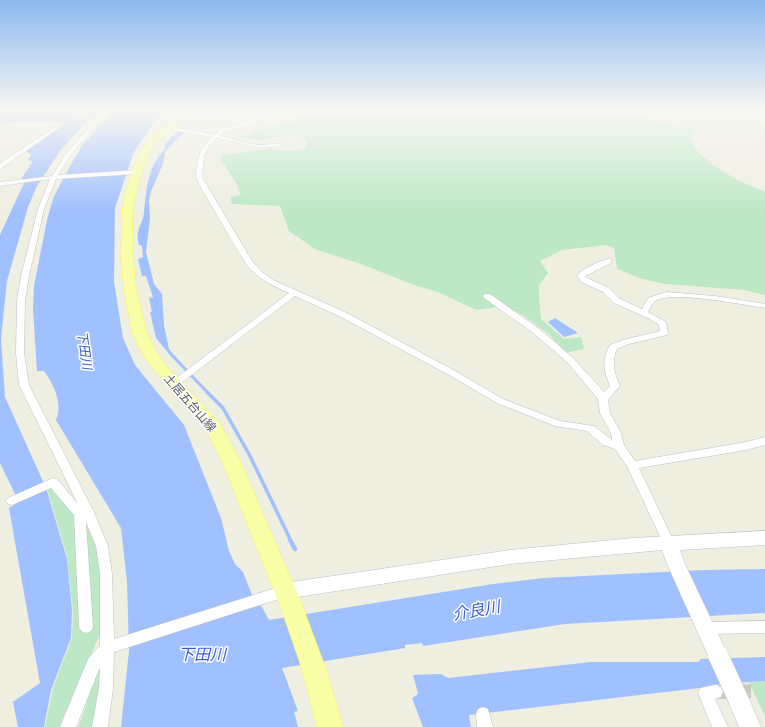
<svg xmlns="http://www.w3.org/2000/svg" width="765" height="727" viewBox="0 0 765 727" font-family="'Titillium Web','Noto Sans JP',sans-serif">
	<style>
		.green { fill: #bce8c6 }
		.water { fill: #a1c0ff }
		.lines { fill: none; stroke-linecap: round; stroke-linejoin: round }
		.stream-far2 { stroke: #a1c0ff; stroke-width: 3 }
		.stream-far1 { stroke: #a1c0ff; stroke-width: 3.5 }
		.stream { stroke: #a1c0ff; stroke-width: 4.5 }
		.street-tunnel { stroke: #c9cac2; stroke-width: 14; stroke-dasharray: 14 7; stroke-linecap: butt }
		.street-casing { stroke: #bfbfc6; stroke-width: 1 }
		.secondary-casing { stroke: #bec0c8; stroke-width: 1 }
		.primary-casing { stroke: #fcf44c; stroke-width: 1 }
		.street { fill: #fff; fill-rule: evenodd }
		.secondary { fill: #fff; fill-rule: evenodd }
		.primary { fill: #f9ffa6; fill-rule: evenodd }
		.secondary-bridge-casing { stroke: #bec0c8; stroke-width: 21; stroke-linecap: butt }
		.secondary-bridge { stroke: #fff; stroke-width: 20 }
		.labels { text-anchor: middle; stroke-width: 3; stroke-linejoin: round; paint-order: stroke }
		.street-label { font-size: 12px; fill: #5a5c64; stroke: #fff }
		.water-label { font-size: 13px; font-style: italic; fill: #3a5fcc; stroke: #fff }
		.near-water-label { font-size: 16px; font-style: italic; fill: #3a5fcc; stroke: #fff }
	</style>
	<rect width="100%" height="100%" fill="#eeeee1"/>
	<!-- green -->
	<g class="green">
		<path d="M309,111H629L678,127L695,129L697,130L690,138L698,152L713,165L737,180L765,192V295L745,290L665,284L639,278L617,269L614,248L606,245L562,250L540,261L548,273L539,285V299L541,319L564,339L581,337L584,349L564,353L550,335L523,315L503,306L476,310L438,292L414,285L361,264L315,249L289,231L280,206L232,204L230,197L241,195C238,183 228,170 220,160L222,155L268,149L288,151L305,149L307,140C292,132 283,137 267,139C258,141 248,139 239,137L251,135L257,129L267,125L283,124Z"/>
		<polygon points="53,487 74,510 91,627 91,588 86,555 83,517 94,541 100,564 104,625 59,727 45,727 53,688 72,638 73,611 67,556 47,488"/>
		<path d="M100,671L101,673L93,727H78C87,709 88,690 97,672Z"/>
		<polygon points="765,681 765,716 749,682"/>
	</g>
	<!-- water -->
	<g class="water">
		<polygon points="0,111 73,111 79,113 76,114 76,117 92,115 60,151 37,186 28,207 7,281 1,339 5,397 46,488 67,559 72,610 71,638 51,690 44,727 18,727 13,702 40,683 9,508 19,502 0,463 0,235 25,181 20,181 33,161 27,160 32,155 26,151 64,124 63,122 56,121 0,123"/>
		<path d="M114,111H163L154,123H156L153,124L133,154L115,208L114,282L123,338L135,365L184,425L221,518L229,551L235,564L243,572L252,595L262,607L269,620L493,584L544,578L704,570L765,569V613L565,624L423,646L422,643L405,645V648L282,668L298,711L294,712L298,727H121L129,651L127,581L121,528L56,420C63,403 54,385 44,371H37L33,309L34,286L47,220L54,196L74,159L84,143Z"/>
		<path d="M179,131H185L165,152L163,164L151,191L149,200L150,219L146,252L154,284L162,294L164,326L169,349L173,354L171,356L156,338L150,312H152L149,298L153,297L146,276H142L138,259L143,257L142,246L139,245C138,242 137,237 138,233C139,226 144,219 144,212C147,187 147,167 166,148L164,147L171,137Z"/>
		<polygon points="555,318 578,333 564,337 548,322"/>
		<polygon points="765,657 765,681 708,685 708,687 469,715 471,727 423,727 412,698 417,695 418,693 413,675 441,674 448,678 591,662 698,662 701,659"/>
	</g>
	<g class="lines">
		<!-- stream-far2 -->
		<polyline class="stream-far2" points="170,353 208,393"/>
		<!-- stream-far1 -->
		<polyline class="stream-far1" points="207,392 223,408 250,456 291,541"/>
		<!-- stream -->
		<polyline class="stream" points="290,540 295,549"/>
		<!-- street-tunnel -->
		<polyline class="street-tunnel" points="716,692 756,691"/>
		<!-- street casing -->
		<g class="street-casing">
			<g id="street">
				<polygon points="105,111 109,111 71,154 58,175 137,170 140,172 137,174 56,179 44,209 29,276 25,301 24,353 29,385 94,512 108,546 112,574 114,639 285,585 290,587 291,591 290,595 285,597 114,652 113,688 108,727 92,727 99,688 100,667 76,727 60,727 88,659 100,645 100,574 96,546 86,522 93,627 91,631 86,633 81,631 79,627 74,515 51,488 12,505 8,504 6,501 8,498 53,478 57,479 78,504 19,385 16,353 17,301 21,276 38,209 50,179 0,186 0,182 52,176 67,152"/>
				<path d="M271,111H276L244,127L223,132L220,136C233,139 247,144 260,145C267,145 277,142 282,145L281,146L260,148L217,138L209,146L204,156L202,177L252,261L262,272L273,280L347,313L457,372L503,399L560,421L594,426L612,440L611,433L600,413L598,399L567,362L532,332L484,298L483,296L484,294H490L538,328L556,343L573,358L604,392L610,386C604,371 601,360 610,345L623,340L660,331L659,325L650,319L614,303L603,292L581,282L577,275C583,269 603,258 611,259V263L585,276L587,278L609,288L620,299L642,309L648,298L666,292L715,296L765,304V308C744,305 670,290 655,301C652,303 650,309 648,312L666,322L668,333L667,335L629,344L617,349C611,363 614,372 620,386L608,400L610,413L621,433L624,445L635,461L746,442L765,437V445L746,450L639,468L675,544L673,547L669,549L665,547L627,466L615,449L603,445L587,431L555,426L497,403L451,376L341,317L295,296L177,386H171L169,384L171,382L289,293C270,285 260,280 246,264C240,253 196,182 196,176C196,161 200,148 212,137L165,129C174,125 204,133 215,135L219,130L240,125L251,120L210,117L208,116V115L256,118Z"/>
				<polygon points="749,111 753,111 765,120 765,124"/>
				<polygon points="195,116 197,116 197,118 178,121 176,120"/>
				<polygon points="55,127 59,128 0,169 0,164 5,160"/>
				<polygon points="765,621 765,633 706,634 701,632 699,628 701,624 706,622"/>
				<polygon points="716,685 721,687 723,692 721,697 715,699 728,727 712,727 698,693 700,688"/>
				<polygon points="483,707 488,709 493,727 477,727 476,714 478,709"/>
			</g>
		</g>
		<!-- secondary casing -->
		<g class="secondary-casing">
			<g id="secondary">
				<polygon points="765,531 765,545 680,550 685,564 728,655 725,662 718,664 711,662 667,564 662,550 510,564 285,599 278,597 276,591 278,585 285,583 510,550 633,538"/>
				<polygon points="739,690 747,694 761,727 739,727 728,701 731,694"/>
			</g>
		</g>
		<!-- primary casing -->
		<g class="primary-casing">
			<polygon id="primary" points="181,111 189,111 179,125 157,140 151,148 143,169 134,200 132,216 133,258 136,288 146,331 156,352 167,367 219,422 241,463 302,605 326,669 343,727 317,727 302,669 280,605 223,463 206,429 157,373 142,353 132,331 124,288 121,258 122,216 124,200 133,169 143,148 151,136 173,121"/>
		</g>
		<!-- street -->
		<use href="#street" class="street"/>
		<!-- secondary -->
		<use href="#secondary" class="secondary"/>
		<!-- primary -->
		<use href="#primary" class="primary"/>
		<!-- secondary-bridge casing -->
		<g class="secondary-bridge-casing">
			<polyline id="secondary-bridge" points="718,655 739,701"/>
		</g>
		<!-- secondary-bridge -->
		<use href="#secondary-bridge" class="secondary-bridge"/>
	</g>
	<!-- sky -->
	<linearGradient id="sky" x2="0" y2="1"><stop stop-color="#8bb9f1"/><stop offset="0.52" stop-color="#f7f7f2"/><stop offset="1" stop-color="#f7f7f2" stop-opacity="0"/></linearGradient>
	<rect width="765" height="212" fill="url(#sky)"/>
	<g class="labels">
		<!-- street labels -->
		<g class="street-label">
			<text transform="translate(190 403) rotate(49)" y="4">土居五台山線</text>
		</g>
		<!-- water labels -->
		<g class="water-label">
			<text transform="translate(85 350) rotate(82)" y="5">下田川</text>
		</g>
		<!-- near-water labels -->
		<g class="near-water-label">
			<text transform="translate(476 610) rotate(-10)" y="6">介良川</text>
			<text x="202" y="660">下田川</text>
		</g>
	</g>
</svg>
